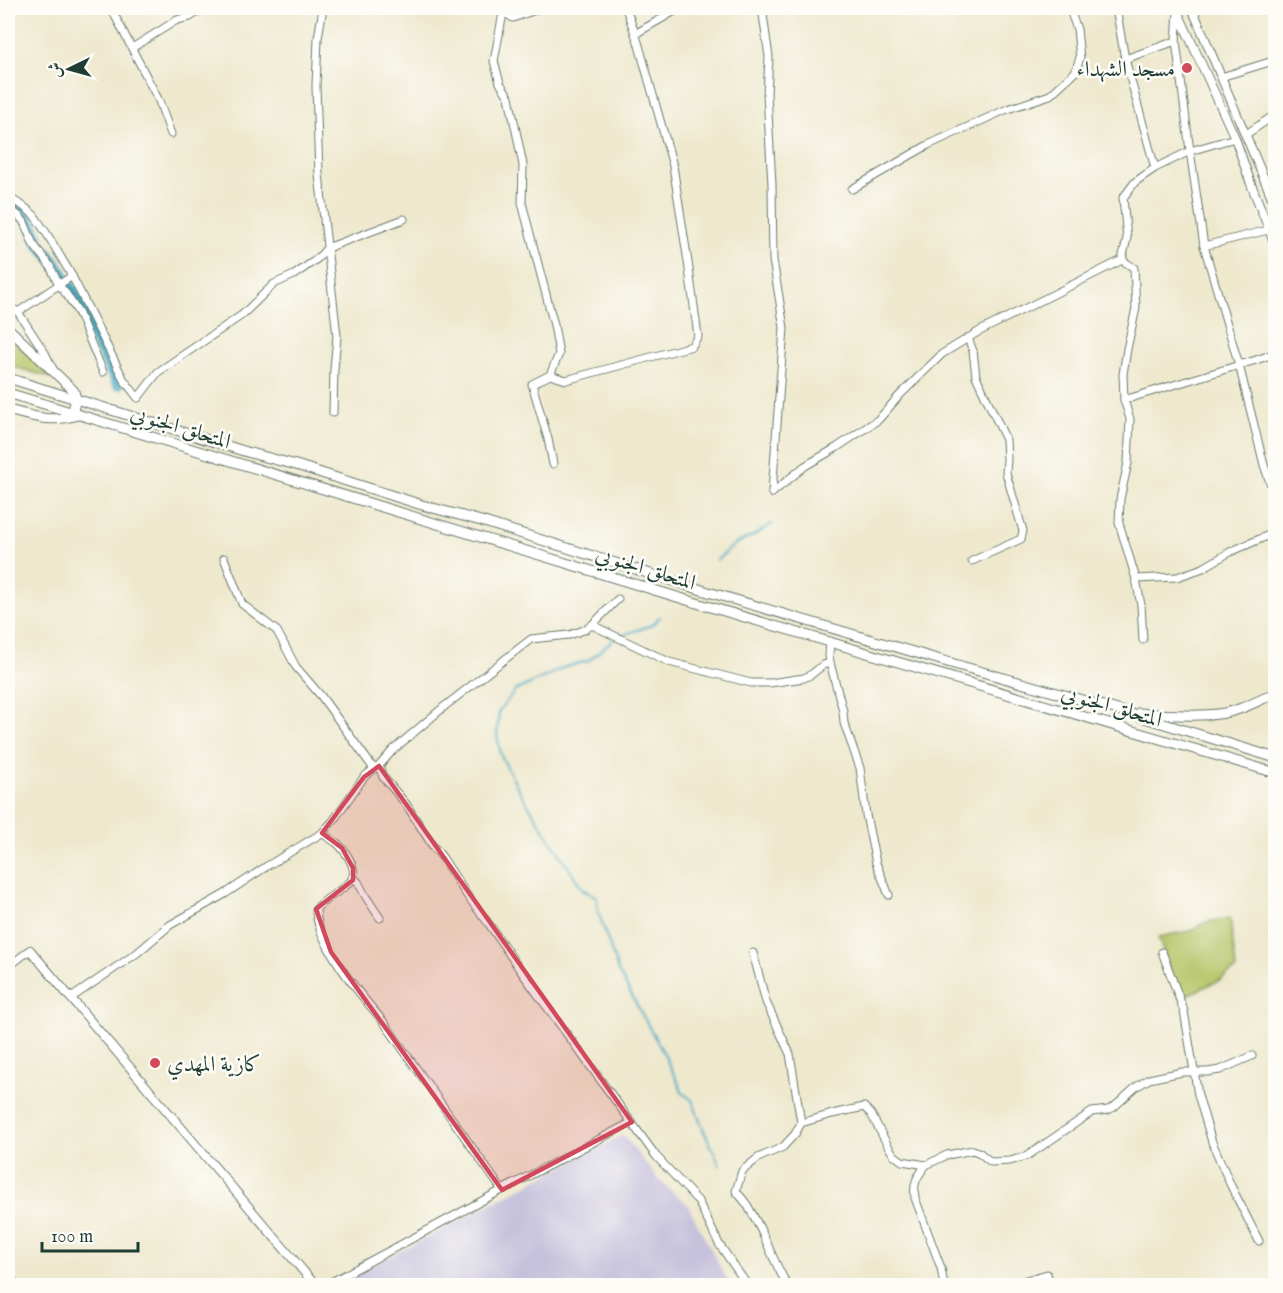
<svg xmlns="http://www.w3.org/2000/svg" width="1283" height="1293" viewBox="0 0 1283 1293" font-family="'IM FELL English',Amiri,serif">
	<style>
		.industrial { fill: #c5c0db }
		.green { fill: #b6c467; stroke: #6a804e; stroke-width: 1.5 }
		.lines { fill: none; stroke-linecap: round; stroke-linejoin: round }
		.stream { stroke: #45a8c4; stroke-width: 2 }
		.river { stroke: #45a8c4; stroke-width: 12 }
		.minor-casing { stroke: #67796a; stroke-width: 9 }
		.major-casing { stroke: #67796a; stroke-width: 10 }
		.highway-casing { stroke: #67796a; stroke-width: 11 }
		.minor { stroke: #fff; stroke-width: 7 }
		.major { stroke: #fff; stroke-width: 8 }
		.highway { stroke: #fff; stroke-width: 9 }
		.marked { fill: #d1495b; fill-opacity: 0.2; stroke: #d1495b; stroke-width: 4.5; stroke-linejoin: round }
		.poi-dot { fill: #d1495b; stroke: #fdfcf7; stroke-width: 2 }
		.labels { text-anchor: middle; stroke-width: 5; stroke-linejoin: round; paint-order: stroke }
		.poi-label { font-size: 22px; fill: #1f3d34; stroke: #fdfcf7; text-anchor: end }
		.street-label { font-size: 22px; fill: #1f3d34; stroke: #fdfcf7 }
	</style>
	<rect width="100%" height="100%" fill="#fdfcf7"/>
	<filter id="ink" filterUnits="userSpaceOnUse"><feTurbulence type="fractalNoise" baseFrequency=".0167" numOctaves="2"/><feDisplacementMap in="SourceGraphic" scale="12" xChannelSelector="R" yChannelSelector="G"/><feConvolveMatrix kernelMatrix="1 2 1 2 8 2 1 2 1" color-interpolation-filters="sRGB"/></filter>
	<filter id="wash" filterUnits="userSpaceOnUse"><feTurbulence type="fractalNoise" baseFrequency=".008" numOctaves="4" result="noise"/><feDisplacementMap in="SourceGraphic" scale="24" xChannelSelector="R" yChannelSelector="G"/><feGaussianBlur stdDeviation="1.35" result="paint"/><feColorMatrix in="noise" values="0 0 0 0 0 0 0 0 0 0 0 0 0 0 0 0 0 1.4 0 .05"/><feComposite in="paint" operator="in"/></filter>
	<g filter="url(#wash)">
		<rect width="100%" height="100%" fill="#eee8cd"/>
		<!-- industrial -->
		<polygon class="industrial" points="623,1135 659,1180 687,1204 730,1285 347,1285 344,1280"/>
		<!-- green -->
		<g class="green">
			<polygon points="8,334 9,336 52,378 8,365"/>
			<polygon points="1230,918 1236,969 1220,980 1180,998 1158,937 1190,931 1207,922"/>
		</g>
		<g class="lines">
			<!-- stream -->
			<g class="stream">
				<polyline points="717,560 735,544 753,536 772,524"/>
				<polyline points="620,636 652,625 660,617"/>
				<polyline points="615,638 588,661 565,667 515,691 499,711 497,735 501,756 520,792 583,890 597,897 598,911 618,971 664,1054 683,1093 692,1100 704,1131 720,1165"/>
			</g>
			<!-- river -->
			<polyline class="river" points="8,203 23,212 34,229 39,244 54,261 75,295 86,314 93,333 118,384"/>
		</g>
	</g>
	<g filter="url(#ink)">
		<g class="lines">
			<!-- minor casing -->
			<g class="minor-casing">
				<g id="minor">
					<polyline points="111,8 159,101 171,134"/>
					<polyline points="323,8 318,38 316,86 319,174 337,336 334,369 333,413"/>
					<polyline points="504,8 494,61 500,83 509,97 523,165 522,203 554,325 559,354 550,375 532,384 548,439 553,464"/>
					<polyline points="762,8 769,57 767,94 772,185 773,260 784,328 772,493"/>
					<polyline points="794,8 797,8"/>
					<polyline points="1116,8 1125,59 1155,168"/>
					<polyline points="503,12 513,18 541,8"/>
					<polyline points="1178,12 1176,41 1190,151 1235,138"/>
					<polyline points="635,34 680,8"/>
					<polyline points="132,48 177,20 190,17 204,8"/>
					<polyline points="1125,59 1176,41"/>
					<polyline points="1221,77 1276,60"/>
					<polyline points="1245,135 1276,114"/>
					<polyline points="1266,183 1276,182"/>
					<polyline points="852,189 928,145 1005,110 1050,95 1075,72 1080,58 1077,29 1069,8"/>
					<polyline points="8,197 23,206 34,215 47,234 72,276 124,380 138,398 158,372 242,315 274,284 294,275 317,259 327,248 404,219"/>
					<polyline points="8,208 18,215 24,222 33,244 50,266 59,285 67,295 79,314 103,372"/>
					<polyline points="1204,246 1268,230"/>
					<polyline points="1122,260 1134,268 1136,308 1127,349 1123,374 1124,400 1130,419 1128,463 1120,499 1119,523 1136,579 1141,605 1143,640"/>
					<polyline points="8,306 18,312 45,353 53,369"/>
					<polyline points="18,312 72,276"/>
					<polyline points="968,338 973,351 976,376 1006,440 1007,459 1006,473 1023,531 1021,539 972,561"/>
					<polyline points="550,375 566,380 692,346 698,336 688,262 673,166 638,42 626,8"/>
					<polyline points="1124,400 1256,360 1276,353"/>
					<polyline points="772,493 805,466 836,448 879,419 899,396 942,354 978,332 1122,260 1127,238 1123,198 1135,182 1155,168 1190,151 1204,246 1239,365 1264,465 1276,500"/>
					<polyline points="224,558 242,604 277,631 296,667 321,696 374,769"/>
					<polyline points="1136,579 1177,577 1203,568 1230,552 1276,532"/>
					<polyline points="592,625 669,662 751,683 770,683 804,678 812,674 823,665 830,663"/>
					<polyline points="830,641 829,655 830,663 843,711 844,723 860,768 866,815 876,863 889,895"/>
					<polyline points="379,766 383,777 406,804 432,845 442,857 466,894 489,924 520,970 656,1156 698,1201 719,1244 748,1286"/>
					<path d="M322,833C327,837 333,840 338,844C346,852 360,871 350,882C340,892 325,898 316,909C316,943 361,996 383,1021L502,1190"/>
					<polyline points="353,877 358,882 366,897 380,918"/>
					<polyline points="1162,952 1184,1011 1198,1095 1212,1142 1231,1186 1259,1241"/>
					<path d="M753,953L766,1002L790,1054L801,1123L795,1134L783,1147L758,1158L742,1171L736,1191C741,1197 747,1203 750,1210C765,1234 773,1262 788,1286"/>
					<polyline points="8,967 30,950"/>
					<polyline points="71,998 137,953 170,925 225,894 267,866 322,833 333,821 364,777 374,769 379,766 393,750 445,706 531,639 569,635 584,630 592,625 618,599"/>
					<polyline points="801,1123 832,1114 864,1107 871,1114 888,1146 894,1155 902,1161 926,1165 947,1155 973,1150 980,1153 991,1162 1010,1161 1027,1156 1092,1112 1108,1110 1114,1107 1136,1087 1149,1079 1182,1072 1207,1072 1220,1070 1252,1056"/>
					<path d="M926,1165C917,1177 913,1182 915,1198L941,1268L944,1286"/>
					<polyline points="8,1272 16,1286"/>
					<polyline points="324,1286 502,1190 632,1122"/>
					<polyline points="1005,1286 1047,1274 1051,1286"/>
				</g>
			</g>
			<!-- major casing -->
			<g class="major-casing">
				<g id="major">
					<polyline points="1176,8 1235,138 1251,184 1276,247"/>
					<polyline points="1192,8 1276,207"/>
					<polyline points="30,950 316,1286"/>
				</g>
			</g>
			<!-- highway casing -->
			<g class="highway-casing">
				<g id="highway">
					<polyline points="8,328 74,391 76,399 72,413"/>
					<polyline points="8,378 247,452 296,465 422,505 481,521 705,591 961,666 1125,712 1276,758"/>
					<polyline points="8,393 700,604 1276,773"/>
					<path d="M8,410C34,417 51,423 78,415"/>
					<path d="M1138,713C1164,714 1192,717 1218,714C1238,712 1257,701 1276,693"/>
				</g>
			</g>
			<!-- minor -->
			<use href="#minor" class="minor"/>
			<!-- major -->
			<use href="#major" class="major"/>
			<!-- highway -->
			<use href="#highway" class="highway"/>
		</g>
	</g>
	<!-- marked area -->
	<path class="marked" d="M379,766L632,1122L502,1190L331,952L316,909L353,880V868L342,848L322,833L364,777Z"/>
	<!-- markers -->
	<g class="poi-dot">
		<circle cx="1187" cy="68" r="6"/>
		<circle cx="155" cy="1063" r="6"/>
	</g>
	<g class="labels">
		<!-- poi labels -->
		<g class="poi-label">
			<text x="1175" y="76">مسجد الشهداء</text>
			<text x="167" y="1071" text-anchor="start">كازية المهدي</text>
		</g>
		<!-- street labels -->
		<g class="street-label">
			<text transform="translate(181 426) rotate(17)" y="8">المتحلق الجنوبي</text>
			<text transform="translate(646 567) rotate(17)" y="8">المتحلق الجنوبي</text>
			<text transform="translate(1112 705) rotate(16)" y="8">المتحلق الجنوبي</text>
		</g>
	</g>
	<!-- margin -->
	<rect width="1283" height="1293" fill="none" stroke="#fdfcf7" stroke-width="30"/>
	<!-- north arrow -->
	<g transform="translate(69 69) rotate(265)" stroke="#fdfcf7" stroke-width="4.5" paint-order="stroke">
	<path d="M0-4.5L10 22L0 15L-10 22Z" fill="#1f3d34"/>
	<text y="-9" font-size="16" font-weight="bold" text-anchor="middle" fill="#1f3d34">ش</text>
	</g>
	<!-- scale -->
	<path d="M42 1242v9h96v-9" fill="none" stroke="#1f3d34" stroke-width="3"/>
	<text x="51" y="1242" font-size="18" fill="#1f3d34" stroke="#fdfcf7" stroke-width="4.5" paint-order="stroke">100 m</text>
</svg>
